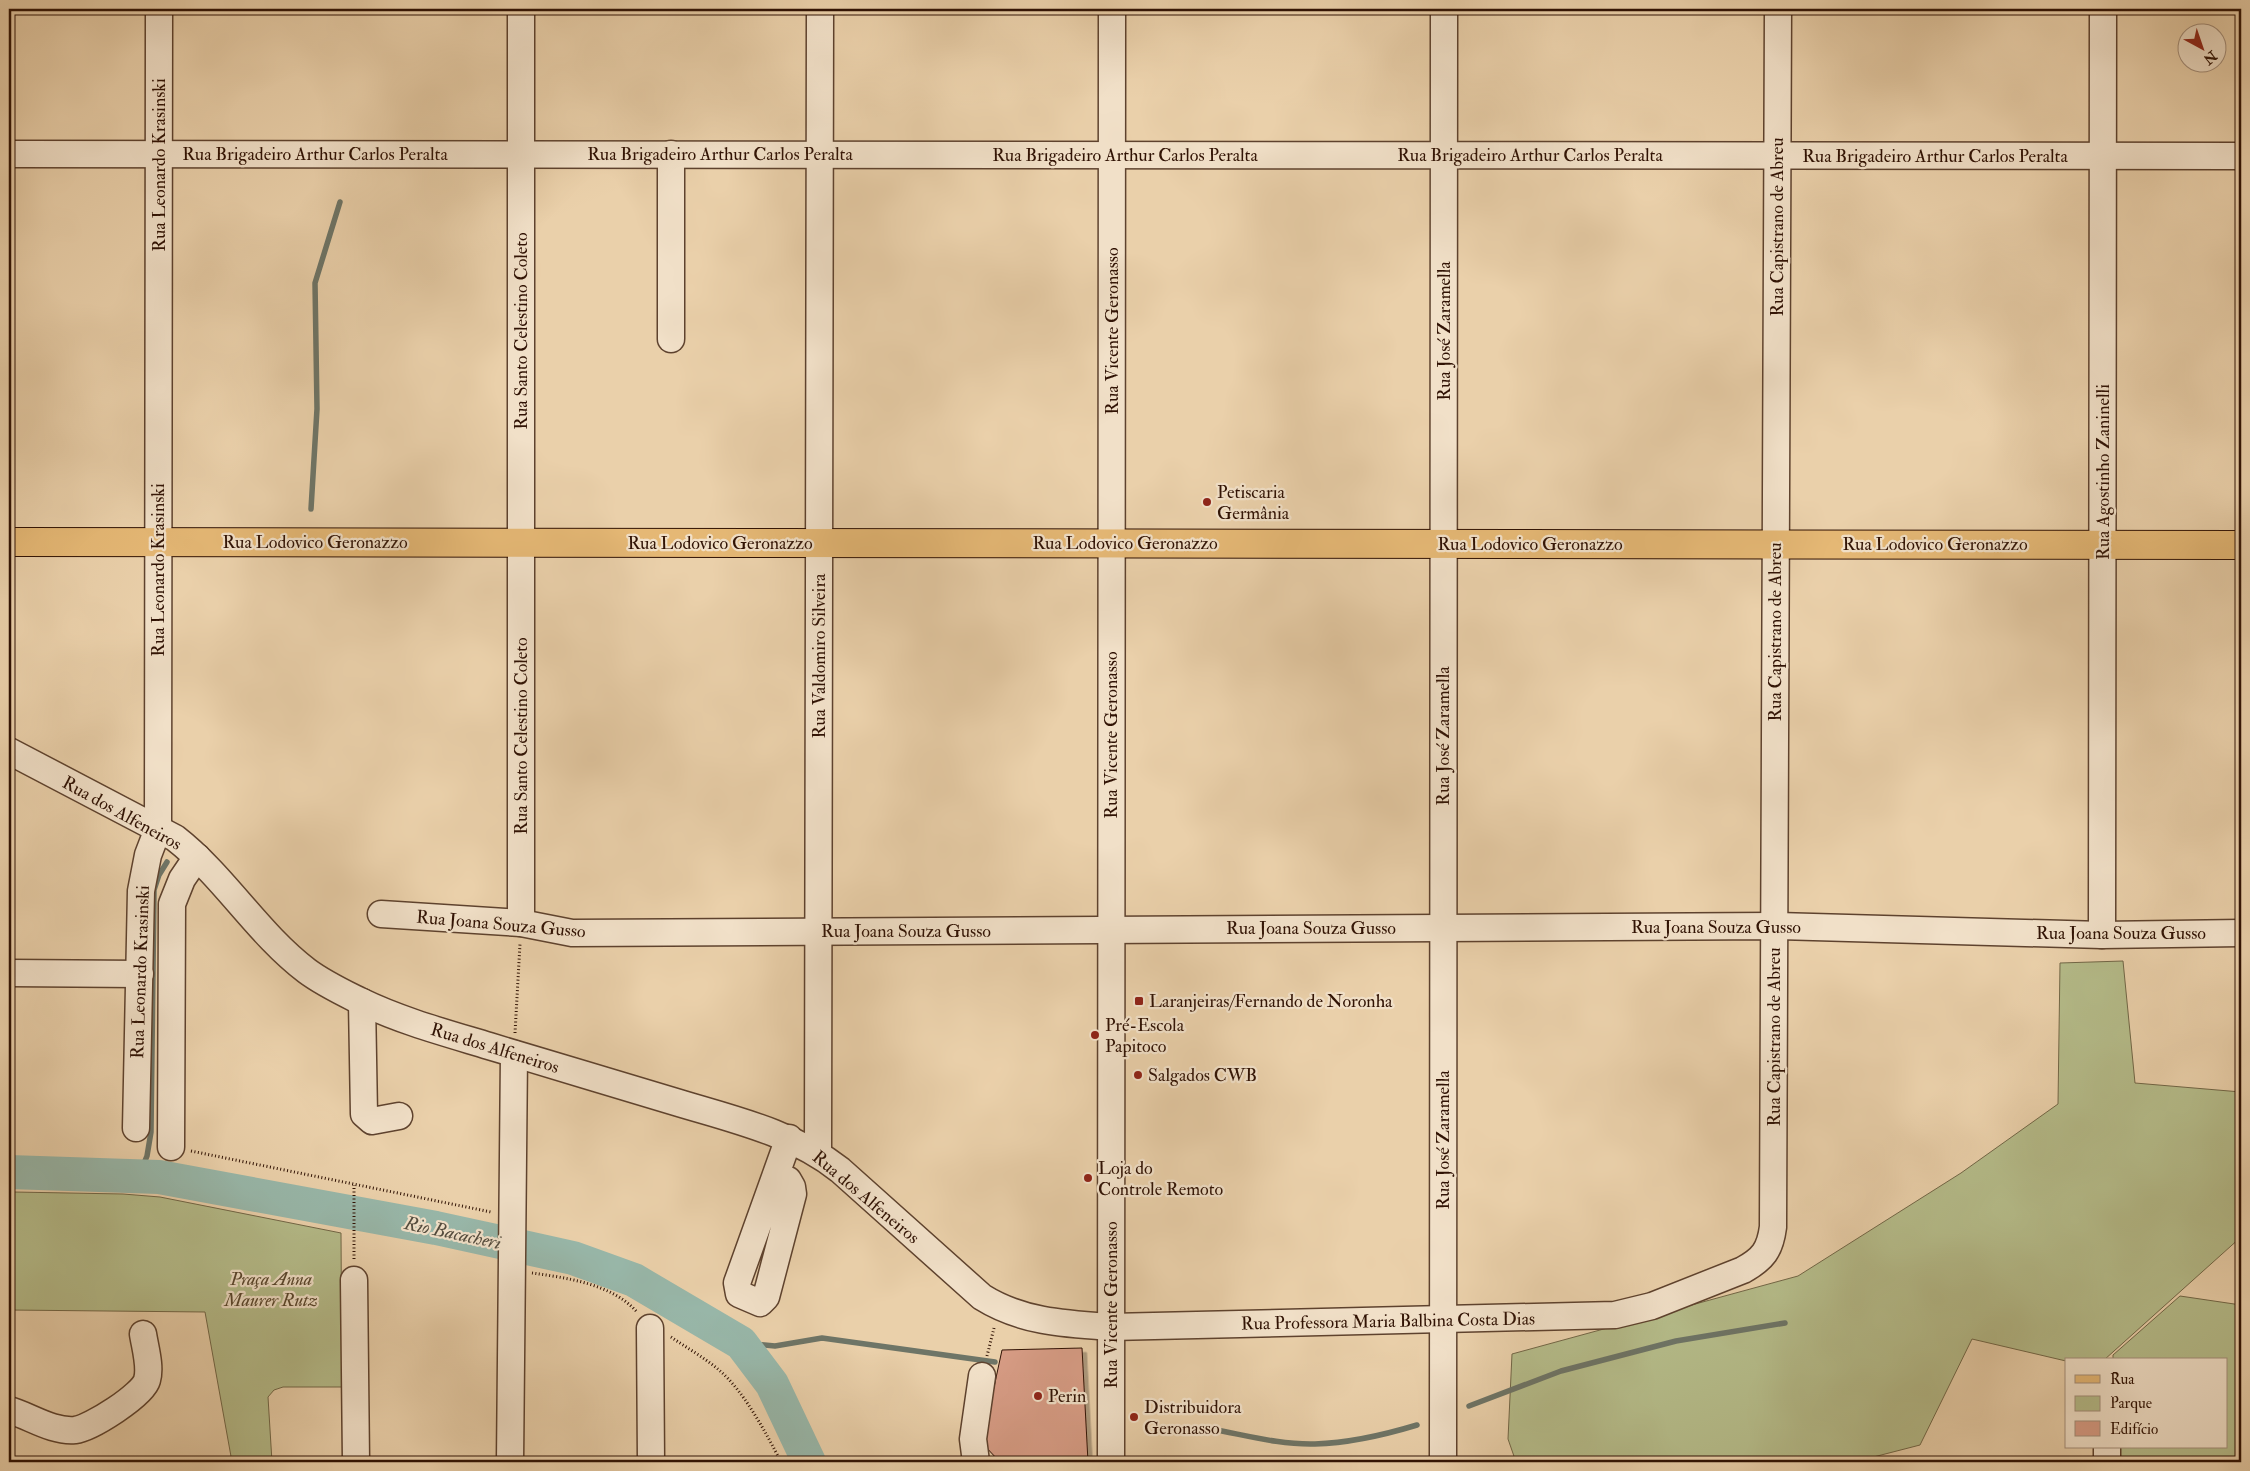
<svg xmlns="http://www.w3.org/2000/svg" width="2250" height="1471" viewBox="0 0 2250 1471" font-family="'IM FELL Double Pica',serif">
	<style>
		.green { fill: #b5bc8a; stroke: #726747 }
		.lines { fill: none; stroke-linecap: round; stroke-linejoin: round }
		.stream { stroke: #6e7567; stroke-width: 5.5 }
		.river { stroke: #98b7a9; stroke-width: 34 }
		.building { fill: #d79c85; stroke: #301204; filter: url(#shadow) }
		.minor-casing { stroke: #5e422e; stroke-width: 29 }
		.major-casing { stroke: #301204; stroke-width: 30 }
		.path { stroke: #301204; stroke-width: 3; stroke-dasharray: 1 2.5; stroke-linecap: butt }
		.minor { stroke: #f1e0c8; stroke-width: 26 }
		.major { stroke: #e5b875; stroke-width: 28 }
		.poi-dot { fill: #8f2418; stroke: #f1e0c8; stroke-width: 2 }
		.labels { text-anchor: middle; stroke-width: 4.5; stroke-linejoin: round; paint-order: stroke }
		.street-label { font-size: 18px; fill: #301204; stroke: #f1e0c8 }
		.poi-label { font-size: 18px; fill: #301204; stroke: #f1e0c8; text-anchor: start }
		.park-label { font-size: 18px; font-style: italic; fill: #58452c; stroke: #f1e0c8 }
		.water-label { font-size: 19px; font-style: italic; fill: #544c3e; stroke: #f1e0c8 }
	</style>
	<defs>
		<filter id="shadow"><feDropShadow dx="4.5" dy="4.5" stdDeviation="0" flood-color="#0004"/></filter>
	</defs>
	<rect width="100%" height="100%" fill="#ead0aa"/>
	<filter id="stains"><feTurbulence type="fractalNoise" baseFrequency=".004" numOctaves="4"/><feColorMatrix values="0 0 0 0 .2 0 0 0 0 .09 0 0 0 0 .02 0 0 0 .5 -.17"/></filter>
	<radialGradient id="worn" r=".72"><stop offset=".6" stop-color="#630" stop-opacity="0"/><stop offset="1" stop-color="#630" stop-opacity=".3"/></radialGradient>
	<!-- green -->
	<g class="green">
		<polygon points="2123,961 2135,1083 2241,1092 2241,1237 2104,1360 2066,1361 1972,1339 1920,1445 1854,1462 1516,1462 1508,1439 1512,1354 1798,1276 1961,1173 2058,1104 2060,963"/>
		<polygon points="14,1192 123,1194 160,1197 341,1233 342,1387 283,1387 274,1390 268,1397 272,1462 232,1462 205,1312 9,1310 9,1193"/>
		<polygon points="2180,1296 2241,1305 2239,1345 2241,1346 2241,1462 2117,1462 2116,1447 2226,1447 2226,1360 2113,1360 2113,1355"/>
	</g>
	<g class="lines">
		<!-- stream -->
		<g class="stream">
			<polyline points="311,509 317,409 315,283 340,202"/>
			<polyline points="139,1175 147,1156 151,1132 154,890 159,875 167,862"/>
			<polyline points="741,1343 775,1346 822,1338 995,1362"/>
			<polyline points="1469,1406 1561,1371 1676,1341 1785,1323"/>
			<path d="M1211,1429C1245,1435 1280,1445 1315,1444C1350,1443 1384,1435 1417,1425"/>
		</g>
		<!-- river -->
		<polyline class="river" points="9,1172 159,1177 436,1228 573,1258 634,1280 741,1343 772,1384 809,1462"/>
	</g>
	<!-- building -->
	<polygon class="building" points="1082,1348 1088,1462 1000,1462 982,1443 1002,1350"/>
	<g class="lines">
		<!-- minor casing -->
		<g class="minor-casing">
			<g id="minor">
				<polyline points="521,9 521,923"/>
				<polyline points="9,154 2241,156"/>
				<polyline points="671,339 671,154"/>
				<path d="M9,751L175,838C225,877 257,933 307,971C323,983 342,992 360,1001C401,1021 446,1033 489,1046C552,1065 616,1084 679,1103C736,1120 793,1133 840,1170L982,1297C1022,1322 1065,1324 1111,1327L1615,1315L1652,1306L1743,1270C1763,1259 1770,1250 1773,1227L1778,9"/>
				<polyline points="381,914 521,923 572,933 1774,926 2102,935 2241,933"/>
				<polyline points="2102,935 2103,9"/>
				<polyline points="9,973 140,974"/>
				<polyline points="362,1002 364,1114 372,1121 399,1116"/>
				<polyline points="136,1128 141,891 148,855 158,829 159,9"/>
				<polyline points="171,1147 172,904 182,879 197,857"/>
				<polyline points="818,1153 820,9"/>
				<polyline points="776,1176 788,1180 792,1187 793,1194 766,1297 760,1303 739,1294 737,1283 789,1138"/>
				<polyline points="354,1280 356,1462"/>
				<polyline points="650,1328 651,1462"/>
				<path d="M9,1410C30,1416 52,1432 75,1430C91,1428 143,1395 147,1380C151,1367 145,1347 143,1334"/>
				<polyline points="2107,1447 2107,1462"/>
				<polyline points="510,1462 514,1054"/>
				<polyline points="976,1462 973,1439 982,1376"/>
				<polyline points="1111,1462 1112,9"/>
				<polyline points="1443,1462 1444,9"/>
			</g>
		</g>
		<!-- major casing -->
		<g class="major-casing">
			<polyline id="major" points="9,542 2241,545"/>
		</g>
		<!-- path -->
		<g class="path">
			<polyline points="515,1033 520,944"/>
			<polyline points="191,1151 491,1212"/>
			<polyline points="354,1259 354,1185"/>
			<path d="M532,1273C568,1278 612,1284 637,1312"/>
			<path d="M671,1337C687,1348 705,1358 719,1370C744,1391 766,1433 781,1462"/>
			<polyline points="987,1356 994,1328"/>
		</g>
		<!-- minor -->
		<use href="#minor" class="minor"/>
		<!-- major -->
		<use href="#major" class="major"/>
	</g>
	<!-- markers -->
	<g class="poi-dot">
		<circle cx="1207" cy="502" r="5"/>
		<rect x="1134" y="996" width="10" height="10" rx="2.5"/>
		<circle cx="1095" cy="1035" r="5"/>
		<circle cx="1138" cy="1075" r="5"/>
		<circle cx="1088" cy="1178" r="5"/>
		<circle cx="1038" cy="1396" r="5"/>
		<circle cx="1134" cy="1417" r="5"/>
	</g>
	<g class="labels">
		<!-- street labels -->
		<g class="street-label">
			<text x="315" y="160">Rua Brigadeiro Arthur Carlos Peralta</text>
			<text x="720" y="160">Rua Brigadeiro Arthur Carlos Peralta</text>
			<text x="1125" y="161">Rua Brigadeiro Arthur Carlos Peralta</text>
			<text x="1530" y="161">Rua Brigadeiro Arthur Carlos Peralta</text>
			<text x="1935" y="162">Rua Brigadeiro Arthur Carlos Peralta</text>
			<text transform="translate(159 165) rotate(-90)" y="6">Rua Leonardo Krasinski</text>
			<text transform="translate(1777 227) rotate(-90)" y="6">Rua Capistrano de Abreu</text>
			<text transform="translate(521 331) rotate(-90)" y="6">Rua Santo Celestino Coleto</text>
			<text transform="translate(1112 331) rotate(-90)" y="6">Rua Vicente Geronasso</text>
			<text transform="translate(1444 331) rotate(-90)" y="6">Rua José Zaramella</text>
			<text transform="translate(2103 472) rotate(-90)" y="6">Rua Agostinho Zaninelli</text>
			<text x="315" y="548">Rua Lodovico Geronazzo</text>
			<text x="720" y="549">Rua Lodovico Geronazzo</text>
			<text x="1125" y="549">Rua Lodovico Geronazzo</text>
			<text x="1530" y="550">Rua Lodovico Geronazzo</text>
			<text x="1935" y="550">Rua Lodovico Geronazzo</text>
			<text transform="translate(158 570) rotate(-90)" y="6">Rua Leonardo Krasinski</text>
			<text transform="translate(1775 632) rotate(-90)" y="6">Rua Capistrano de Abreu</text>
			<text transform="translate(819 656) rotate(-90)" y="6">Rua Valdomiro Silveira</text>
			<text transform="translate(1111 735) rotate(-90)" y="6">Rua Vicente Geronasso</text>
			<text transform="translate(521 736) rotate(-90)" y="6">Rua Santo Celestino Coleto</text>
			<text transform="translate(1443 736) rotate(-90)" y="6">Rua José Zaramella</text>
			<text transform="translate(122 813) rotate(29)" y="6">Rua dos Alfeneiros</text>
			<text transform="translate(501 924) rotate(5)" y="6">Rua Joana Souza Gusso</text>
			<text x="1716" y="933">Rua Joana Souza Gusso</text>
			<text x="1311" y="934">Rua Joana Souza Gusso</text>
			<text x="906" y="937">Rua Joana Souza Gusso</text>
			<text x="2121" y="939">Rua Joana Souza Gusso</text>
			<text transform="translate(140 972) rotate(-88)" y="6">Rua Leonardo Krasinski</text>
			<text transform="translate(1774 1037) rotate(-90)" y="6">Rua Capistrano de Abreu</text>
			<text transform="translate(495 1048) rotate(17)" y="6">Rua dos Alfeneiros</text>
			<text transform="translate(1443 1140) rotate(-90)" y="6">Rua José Zaramella</text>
			<text transform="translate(866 1197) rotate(40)" y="6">Rua dos Alfeneiros</text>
			<text transform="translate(1111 1305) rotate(-90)" y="6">Rua Vicente Geronasso</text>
			<text transform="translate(1388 1321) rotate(-1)" y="6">Rua Professora Maria Balbina Costa Dias</text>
		</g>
		<!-- poi labels -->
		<g class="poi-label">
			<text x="1217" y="498">Petiscaria<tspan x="1217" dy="21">Germânia</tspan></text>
			<text x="1149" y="1007">Laranjeiras/Fernando de Noronha</text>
			<text x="1105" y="1031">Pré-Escola<tspan x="1105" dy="21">Papitoco</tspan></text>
			<text x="1148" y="1081">Salgados CWB</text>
			<text x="1098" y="1174">Loja do<tspan x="1098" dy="21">Controle Remoto</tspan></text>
			<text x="1048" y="1402">Perin</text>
			<text x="1144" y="1413">Distribuidora<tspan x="1144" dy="21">Geronasso</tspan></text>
		</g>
		<!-- park labels -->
		<g class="park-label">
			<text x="271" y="1285">Praça Anna<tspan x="271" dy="21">Maurer Rutz</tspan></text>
		</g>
		<!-- water labels -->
		<g class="water-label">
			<text transform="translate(453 1232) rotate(12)" y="7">Rio Bacacheri</text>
		</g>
	</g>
	<!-- margin -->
	<rect width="2250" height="1471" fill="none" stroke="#ead0aa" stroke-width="30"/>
	<rect x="10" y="10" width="2230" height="1451" fill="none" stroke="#301204" stroke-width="2.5"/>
	<rect x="15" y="15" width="2220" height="1441" fill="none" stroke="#301204"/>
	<!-- legend -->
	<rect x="2065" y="1358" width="162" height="90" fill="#f1e0c8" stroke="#a48e7a"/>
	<rect x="2075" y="1375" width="25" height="8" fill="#e5b875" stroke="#a48e7a"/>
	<text x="2110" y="1384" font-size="15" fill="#301204">Rua</text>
	<rect x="2075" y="1396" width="25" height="15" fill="#b5bc8a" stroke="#a48e7a"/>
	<text x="2110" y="1408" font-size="15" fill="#301204">Parque</text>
	<rect x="2075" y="1421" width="25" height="15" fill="#d79c85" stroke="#a48e7a"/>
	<text x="2110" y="1434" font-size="15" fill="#301204">Edifício</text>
	<!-- north arrow -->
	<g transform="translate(2202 48) rotate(140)"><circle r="24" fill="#f1e0c8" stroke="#a48e7a"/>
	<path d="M0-4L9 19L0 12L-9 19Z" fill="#8f2418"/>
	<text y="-8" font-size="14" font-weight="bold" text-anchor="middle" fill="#301204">N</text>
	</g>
	<rect width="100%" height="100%" filter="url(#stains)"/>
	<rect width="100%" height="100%" fill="url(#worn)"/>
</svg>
